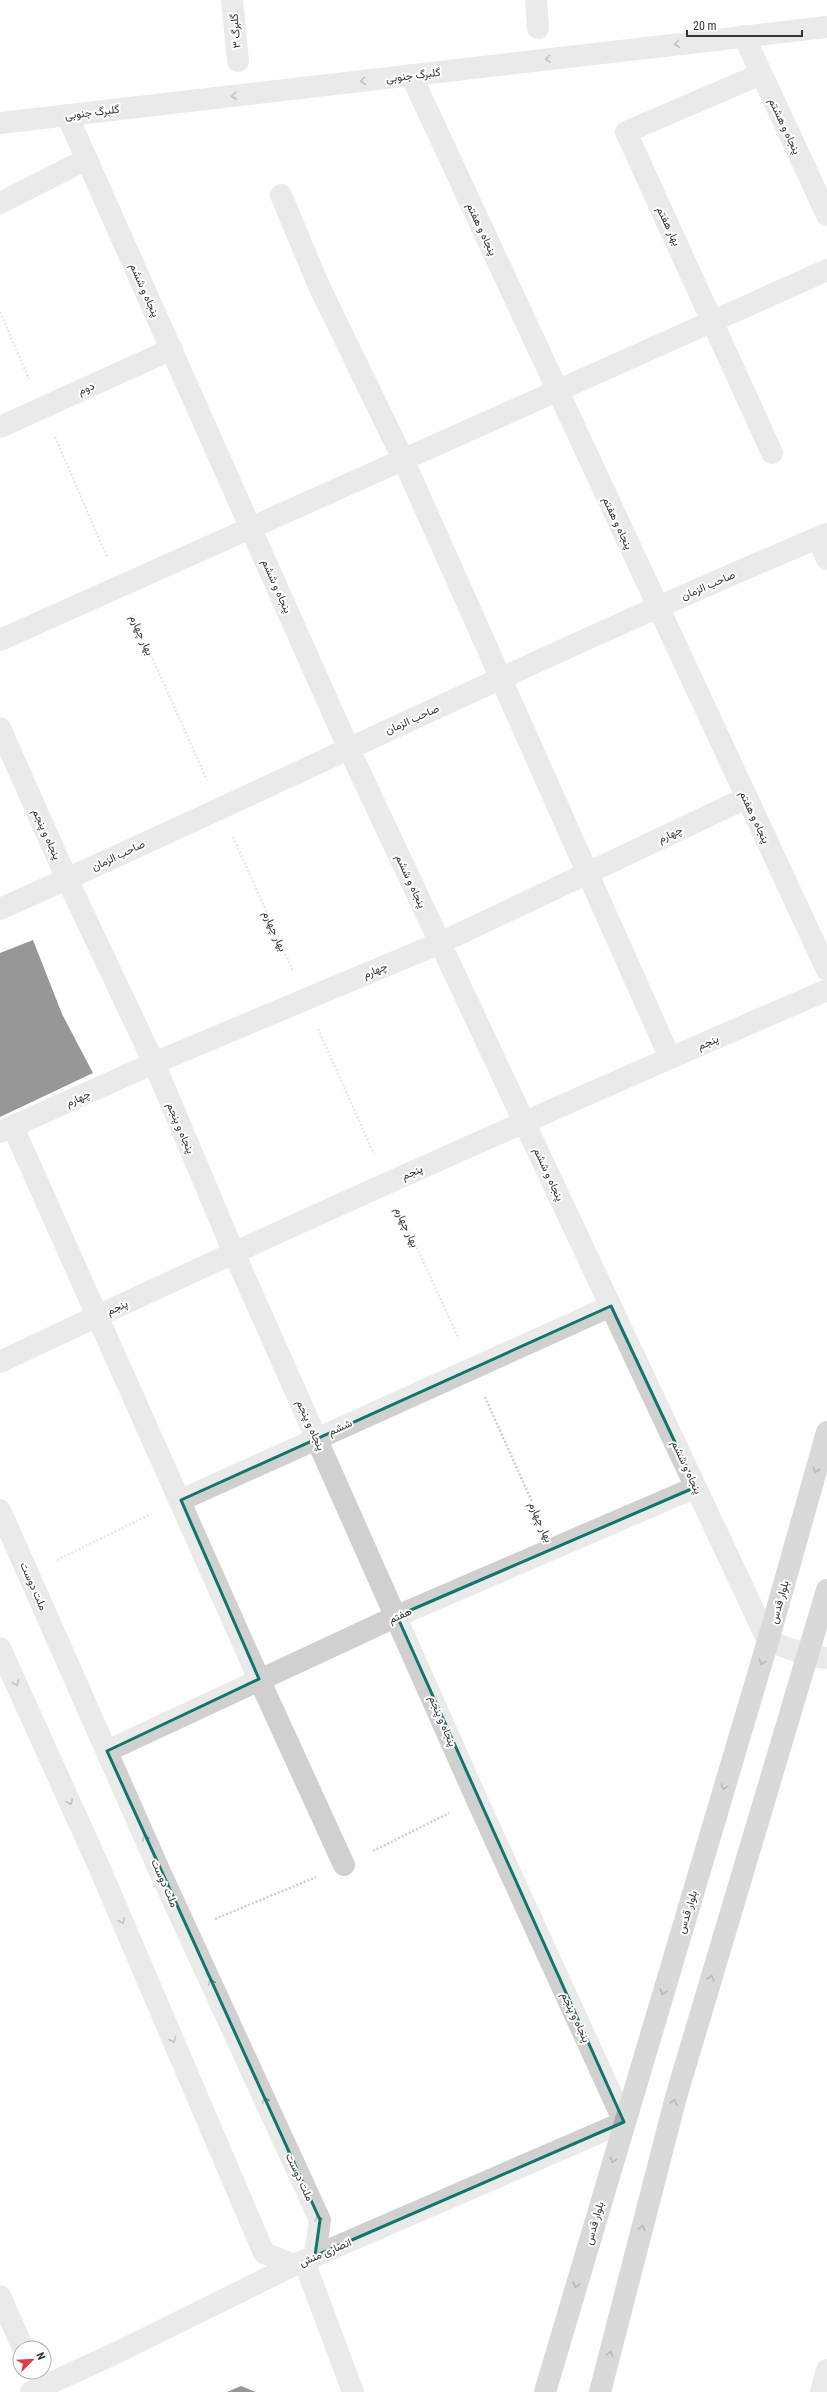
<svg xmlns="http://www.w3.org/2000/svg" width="827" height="2392" viewBox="0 0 827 2392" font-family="'Roboto Condensed',Vazirmatn,sans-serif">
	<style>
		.building { fill: #1a1a1a }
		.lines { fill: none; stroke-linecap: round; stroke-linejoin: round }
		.path { stroke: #cdcdcd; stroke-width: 2.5; stroke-dasharray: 2 2; stroke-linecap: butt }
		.minor { stroke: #d0d0d0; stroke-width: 22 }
		.major { stroke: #ababab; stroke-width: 22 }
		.oneway { stroke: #7a7a7a }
		.oneway2 { stroke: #636363 }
		.marked { fill: none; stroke: #0f766e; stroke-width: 3; stroke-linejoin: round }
		.labels { text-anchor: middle; stroke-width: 4; stroke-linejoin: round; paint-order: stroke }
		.street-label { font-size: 11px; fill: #333; stroke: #fff }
	</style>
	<rect width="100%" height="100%" fill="#fff"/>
	<!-- building -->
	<g class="building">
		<polygon points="33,940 62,1014 93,1073 0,1117 0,953"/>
		<polygon points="241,2386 256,2392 227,2392"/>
	</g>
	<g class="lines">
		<!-- path -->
		<g class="path">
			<polyline points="0,312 29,379"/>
			<polyline points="55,437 107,557"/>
			<polyline points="133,615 207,780"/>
			<polyline points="233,837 293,971"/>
			<polyline points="318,1029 374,1154"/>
			<polyline points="400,1211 459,1339"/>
			<polyline points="485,1397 540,1520"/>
			<polyline points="57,1560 151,1514"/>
			<polyline points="373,1851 449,1813"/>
			<polyline points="215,1919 316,1877"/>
		</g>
		<!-- minor -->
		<g class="minor">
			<polyline points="232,0 238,61"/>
			<polyline points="536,0 538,28"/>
			<polyline points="744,36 827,215"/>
			<polyline points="761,74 626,132 772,453"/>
			<polyline points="411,75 827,970"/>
			<polyline points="67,115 348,747 768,1641 807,1655 827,1658"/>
			<polyline points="0,123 827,27"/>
			<polyline points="281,195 319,286 403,459 670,1058"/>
			<polyline points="0,203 87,159"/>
			<polyline points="0,427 172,349"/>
			<polyline points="818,538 827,559"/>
			<polyline points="0,640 827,270"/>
			<polyline points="0,728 67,879 154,1063 234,1253 477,1800 624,2122 294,2265 116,2353 31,2392"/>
			<path d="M0,909C276,786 548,651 827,534"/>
			<polyline points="13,1127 259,1679 344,1865"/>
			<polyline points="0,1132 154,1063 440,943 746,798"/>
			<path d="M0,1362C273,1232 549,1110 827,990"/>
			<polyline points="181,1500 611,1306"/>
			<polyline points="0,1510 160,1872 320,2220 315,2256"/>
			<polyline points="0,1648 100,1869 264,2253 294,2265"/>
			<polyline points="107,1751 397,1616 696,1487"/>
			<polyline points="304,2261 353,2392"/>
			<polyline points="0,2296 23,2348"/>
			<polyline points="821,2392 827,2370"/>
		</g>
		<!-- major -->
		<g class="major">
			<polyline points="545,2392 768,1641 827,1432"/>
			<polyline points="600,2392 676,2097 827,1590"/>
		</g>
	</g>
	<!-- one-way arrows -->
	<defs><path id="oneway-chevron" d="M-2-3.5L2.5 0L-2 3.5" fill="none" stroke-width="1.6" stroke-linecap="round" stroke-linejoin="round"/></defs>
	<g class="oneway">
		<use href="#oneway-chevron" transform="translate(677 44) rotate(173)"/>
		<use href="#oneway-chevron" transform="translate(548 59) rotate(174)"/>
		<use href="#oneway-chevron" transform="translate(363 81) rotate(173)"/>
		<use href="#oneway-chevron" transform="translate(234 96) rotate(174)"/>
		<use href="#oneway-chevron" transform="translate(16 1683) rotate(66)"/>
		<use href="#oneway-chevron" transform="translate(70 1802) rotate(66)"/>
		<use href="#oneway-chevron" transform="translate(145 1838) rotate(-114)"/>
		<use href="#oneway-chevron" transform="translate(122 1921) rotate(67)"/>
		<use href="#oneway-chevron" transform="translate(211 1982) rotate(-115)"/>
		<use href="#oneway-chevron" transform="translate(173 2040) rotate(67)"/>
		<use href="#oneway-chevron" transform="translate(265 2100) rotate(-115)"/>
		<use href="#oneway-chevron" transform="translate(318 2218) rotate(-104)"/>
	</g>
	<g class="oneway2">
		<use href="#oneway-chevron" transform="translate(816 1470) rotate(106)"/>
		<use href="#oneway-chevron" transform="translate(762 1662) rotate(107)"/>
		<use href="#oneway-chevron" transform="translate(724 1787) rotate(107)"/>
		<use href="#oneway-chevron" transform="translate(711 1978) rotate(-73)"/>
		<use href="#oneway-chevron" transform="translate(663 1992) rotate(107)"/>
		<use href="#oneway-chevron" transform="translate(674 2102) rotate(-75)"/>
		<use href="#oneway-chevron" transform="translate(613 2160) rotate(106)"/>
		<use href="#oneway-chevron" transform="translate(642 2228) rotate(-76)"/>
		<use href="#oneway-chevron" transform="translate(576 2285) rotate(106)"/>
		<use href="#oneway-chevron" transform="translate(610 2354) rotate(-76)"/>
	</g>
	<!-- marked area -->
	<path d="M0 0H827V2392H0ZM611,1306L696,1487L397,1616L624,2122L315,2256L320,2220L107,1751L259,1679L181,1500Z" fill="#fff" fill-opacity=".55" fill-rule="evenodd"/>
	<path class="marked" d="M611,1306L696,1487L397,1616L624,2122L315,2256L320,2220L107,1751L259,1679L181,1500Z"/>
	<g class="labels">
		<!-- street labels -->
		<g class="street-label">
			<text transform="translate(235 31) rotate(-95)" y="4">گلبرگ ۳</text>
			<text transform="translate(413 75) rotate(-7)" y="4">گلبرگ جنوبی</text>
			<text transform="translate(92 112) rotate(-7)" y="4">گلبرگ جنوبی</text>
			<text transform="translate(785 126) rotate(65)" y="4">پنجاه و هشتم</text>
			<text transform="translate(669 226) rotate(65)" y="4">بهار هفتم</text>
			<text transform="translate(482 229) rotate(65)" y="4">پنجاه و هفتم</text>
			<text transform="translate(145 290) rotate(66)" y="4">پنجاه و ششم</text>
			<text transform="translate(86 388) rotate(-24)" y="4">دوم</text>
			<text transform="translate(618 523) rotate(65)" y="4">پنجاه و هفتم</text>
			<text transform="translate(708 585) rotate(-23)" y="4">صاحب الزمان</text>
			<text transform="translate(277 586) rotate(66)" y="4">پنجاه و ششم</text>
			<text transform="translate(142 635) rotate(66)" y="4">بهار چهارم</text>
			<text transform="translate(412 719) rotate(-24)" y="4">صاحب الزمان</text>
			<text transform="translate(755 817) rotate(65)" y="4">پنجاه و هفتم</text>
			<text transform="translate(47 834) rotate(66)" y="4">پنجاه و پنجم</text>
			<text transform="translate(670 834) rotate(-25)" y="4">چهارم</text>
			<text transform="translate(118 855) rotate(-25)" y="4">صاحب الزمان</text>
			<text transform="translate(411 881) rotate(65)" y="4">پنجاه و ششم</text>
			<text transform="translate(275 931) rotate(66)" y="4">بهار چهارم</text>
			<text transform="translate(375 970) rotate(-23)" y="4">چهارم</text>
			<text transform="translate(708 1042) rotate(-23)" y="4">پنجم</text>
			<text transform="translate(78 1098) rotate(-24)" y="4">چهارم</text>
			<text transform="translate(181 1128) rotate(67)" y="4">پنجاه و پنجم</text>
			<text transform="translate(412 1172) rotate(-24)" y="4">پنجم</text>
			<text transform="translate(549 1174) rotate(65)" y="4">پنجاه و ششم</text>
			<text transform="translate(407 1227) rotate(65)" y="4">بهار چهارم</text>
			<text transform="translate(117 1307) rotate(-25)" y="4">پنجم</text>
			<text transform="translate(311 1425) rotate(66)" y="4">پنجاه و پنجم</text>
			<text transform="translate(340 1427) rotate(-24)" y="4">ششم</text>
			<text transform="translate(687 1467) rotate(65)" y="4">پنجاه و ششم</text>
			<text transform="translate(541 1522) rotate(66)" y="4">بهار چهارم</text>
			<text transform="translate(34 1586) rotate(66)" y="4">ملت دوست</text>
			<text transform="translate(779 1602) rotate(-74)" y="4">بلوار قدس</text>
			<text transform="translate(400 1615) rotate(-24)" y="4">هفتم</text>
			<text transform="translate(443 1721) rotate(67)" y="4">پنجاه و پنجم</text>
			<text transform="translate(165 1883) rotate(66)" y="4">ملت دوست</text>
			<text transform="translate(687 1912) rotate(-73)" y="4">بلوار قدس</text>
			<text transform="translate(576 2017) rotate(65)" y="4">پنجاه و پنجم</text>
			<text transform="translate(300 2177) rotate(65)" y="4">ملت دوست</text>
			<text transform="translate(594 2223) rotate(-74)" y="4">بلوار قدس</text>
			<text transform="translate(325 2252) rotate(-23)" y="4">انصاری منش</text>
		</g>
	</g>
	<!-- north arrow -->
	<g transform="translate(32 2360) rotate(66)"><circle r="19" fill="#ffffff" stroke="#adadad"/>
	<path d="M0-3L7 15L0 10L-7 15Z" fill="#e63946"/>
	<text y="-6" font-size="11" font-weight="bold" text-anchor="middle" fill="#333333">N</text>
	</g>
	<!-- scale -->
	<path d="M687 30v6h115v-6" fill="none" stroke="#333333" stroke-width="2"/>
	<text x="693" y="30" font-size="12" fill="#333333" stroke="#ffffff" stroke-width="3" paint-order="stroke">20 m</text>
</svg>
